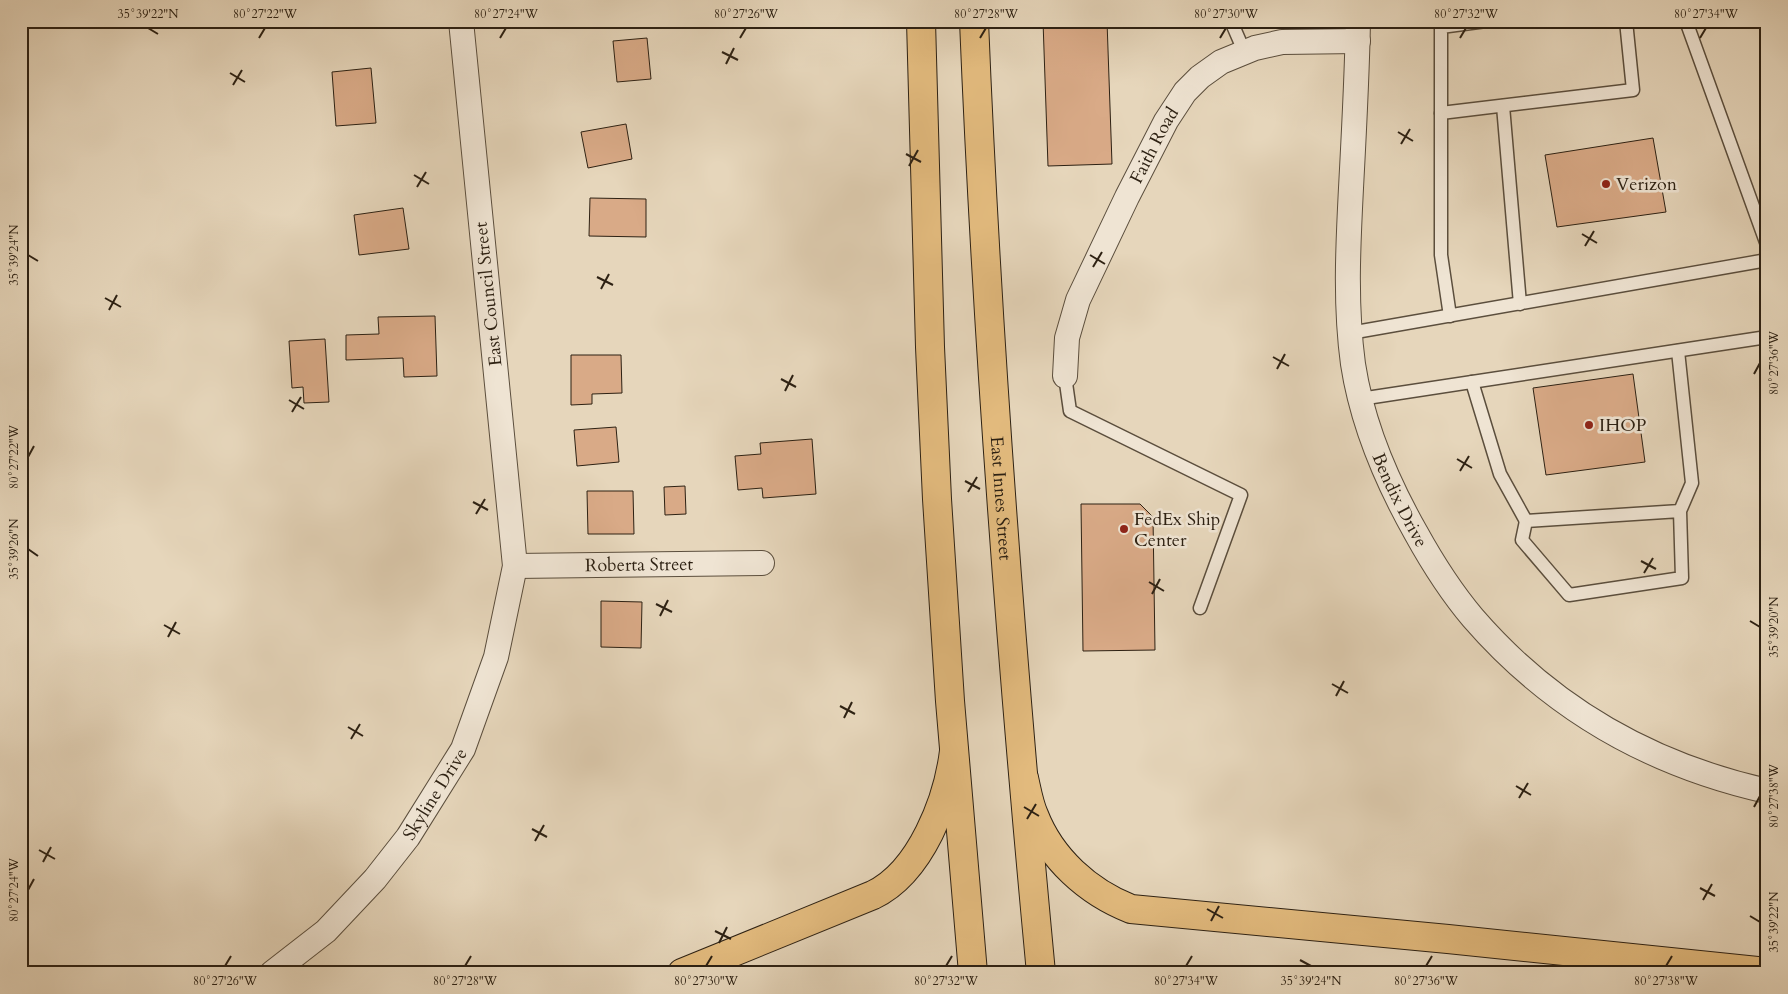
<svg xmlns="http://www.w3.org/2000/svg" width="1788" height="994" viewBox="0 0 1788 994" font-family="Cardo,serif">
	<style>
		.building { fill: #d9aa87; stroke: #2d2113 }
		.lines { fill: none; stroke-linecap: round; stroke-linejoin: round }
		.service-casing { stroke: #5b4e3d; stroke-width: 15 }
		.minor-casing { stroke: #5b4e3d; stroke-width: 26 }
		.primary-casing { stroke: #2d2113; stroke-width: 30 }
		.motorway-casing { stroke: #2d2113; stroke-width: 30 }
		.service { stroke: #efe4d3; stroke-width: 12 }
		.minor { stroke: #efe4d3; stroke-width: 24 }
		.primary { stroke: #e3bb7e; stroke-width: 28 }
		.motorway { stroke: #e3bb7e; stroke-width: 28 }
		.ticks { fill: none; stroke: #2d2113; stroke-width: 2 }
		.poi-dot { fill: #8f2418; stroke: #efe4d3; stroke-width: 2 }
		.labels { text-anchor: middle; stroke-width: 5; stroke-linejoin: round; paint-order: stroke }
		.street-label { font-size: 18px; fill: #2d2113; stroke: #efe4d3 }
		.poi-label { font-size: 18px; fill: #2d2113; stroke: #efe4d3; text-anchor: start }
		.neatline { fill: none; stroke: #2d2113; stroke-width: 2 }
		.ticks-label { font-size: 12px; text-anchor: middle; fill: #2d2113 }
	</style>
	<rect width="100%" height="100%" fill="#e6d6bb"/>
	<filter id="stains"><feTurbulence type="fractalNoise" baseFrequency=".004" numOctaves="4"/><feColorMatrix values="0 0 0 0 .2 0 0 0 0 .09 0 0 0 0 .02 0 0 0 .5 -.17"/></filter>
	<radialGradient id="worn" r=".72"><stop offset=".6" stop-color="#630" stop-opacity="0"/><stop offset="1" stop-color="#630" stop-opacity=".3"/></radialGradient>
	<!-- building -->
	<g class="building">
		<rect x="565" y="21" width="43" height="5"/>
		<polygon points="1043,21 1107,21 1112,164 1048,166"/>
		<polygon points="647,38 651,79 617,82 613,41"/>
		<polygon points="371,68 376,123 336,126 332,72"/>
		<polygon points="626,124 632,159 588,168 581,132"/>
		<polygon points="1653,138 1666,212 1557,227 1545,155"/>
		<polygon points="590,198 646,199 646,237 589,236"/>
		<polygon points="403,208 409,249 359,255 354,215"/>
		<polygon points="435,316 437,376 404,377 403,358 346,360 346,335 379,334 378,317"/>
		<polygon points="325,339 329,402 304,403 303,387 292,388 289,341"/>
		<polygon points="571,355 621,355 622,393 592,394 592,404 571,405"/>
		<polygon points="1633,374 1645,462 1546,475 1533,388"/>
		<polygon points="616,427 619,462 577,466 574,430"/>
		<polygon points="812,439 816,494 763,498 762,488 738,490 735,456 761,454 760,443"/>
		<polygon points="685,486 686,514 665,515 664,487"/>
		<polygon points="587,491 633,491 634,534 588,534"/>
		<polygon points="1081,504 1140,504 1153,517 1155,650 1083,651"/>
		<polygon points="601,601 642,602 641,648 601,647"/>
	</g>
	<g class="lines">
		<!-- service casing -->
		<g class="service-casing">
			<g id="service">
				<polyline points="1231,21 1244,51"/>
				<polyline points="1686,21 1767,245"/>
				<polyline points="1503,106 1520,304"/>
				<polyline points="1441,113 1633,90 1626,21"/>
				<polyline points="1450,316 1441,255 1441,27 1486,21"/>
				<polyline points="1350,333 1767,260"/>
				<polyline points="1678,351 1692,483 1680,511 1682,578 1569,595 1522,540 1526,521 1680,511"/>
				<polyline points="1065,376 1070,411 1241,495 1200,608"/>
				<polyline points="1472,382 1500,474 1526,521"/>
				<polyline points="1360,399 1767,337"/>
			</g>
		</g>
		<!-- minor casing -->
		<g class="minor-casing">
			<g id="minor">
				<path id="s1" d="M1358,21C1357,77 1354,132 1351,188C1348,246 1345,305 1353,364C1362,423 1386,480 1416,533C1432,562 1451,592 1473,618C1551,708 1651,765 1767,791"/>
				<path id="s2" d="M1065,376L1067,338L1078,300L1127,197L1166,121L1185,92L1200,77L1221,62L1255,48L1282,42L1358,41"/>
				<path id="s3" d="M515,566L762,563"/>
				<path id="s4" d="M272,973L326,931L375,879L408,837L463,749L496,657L515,566L461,21"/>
			</g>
		</g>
		<!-- primary casing -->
		<g class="primary-casing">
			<g id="primary">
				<polyline points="921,21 930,347 937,499 950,701 973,973"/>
				<path id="s5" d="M974,21C987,339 1011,656 1041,973"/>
			</g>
		</g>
		<!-- motorway casing -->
		<g class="motorway-casing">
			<g id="motorway">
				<path d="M1024,778C1027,791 1029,804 1034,815C1051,859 1088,892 1131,909L1448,939L1767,972"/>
				<path d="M682,973L873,895C921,872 948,800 954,751"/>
			</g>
		</g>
		<!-- service -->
		<use href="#service" class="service"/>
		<!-- minor -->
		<use href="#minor" class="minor"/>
		<!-- primary -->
		<use href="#primary" class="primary"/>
		<!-- motorway -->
		<use href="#motorway" class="motorway"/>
	</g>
	<!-- ticks -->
	<path class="ticks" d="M148,28L158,34M259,38L265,28M500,38L506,28M740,38L746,28M980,38L986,28M1220,38L1226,28M1460,38L1466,28M1700,38L1706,28M722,52L738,60M726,64L734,48M230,73L245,82M233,85L242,70M1398,132L1413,141M1401,144L1410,129M906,154L921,162M909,166L918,150M414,175L429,184M417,187L426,172M1582,234L1597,243M1585,246L1594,231M28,255L38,261M1090,255L1105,264M1093,267L1102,252M597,277L613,285M601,289L609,274M105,298L121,307M109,310L117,295M1273,357L1289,366M1277,369L1285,354M1754,374L1760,363M781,379L796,387M785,391L793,375M289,400L304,409M292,412L301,397M28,457L34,446M1457,459L1472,468M1460,471L1469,456M965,481L980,489M968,492L977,477M473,502L488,510M476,514L485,499M28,549L38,556M1641,561L1656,569M1644,573L1653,558M1149,582L1164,591M1152,594L1160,579M656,604L672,612M660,616L668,600M1750,621L1760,627M164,625L180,634M168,637L176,622M1332,684L1348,693M1336,696L1344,681M840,706L855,714M844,718L852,702M348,727L363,736M351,739L360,724M1516,786L1531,795M1519,798L1528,783M1024,807L1039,816M1754,807L1760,796M1027,819L1036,804M532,829L547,837M535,841L544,825M39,850L55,859M43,862L51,847M1700,888L1715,896M28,890L34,879M1703,900L1712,884M1207,909L1223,918M1750,916L1760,922M1211,921L1219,906M715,931L731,939M719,943L727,927M1300,960L1311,966M225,966L231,956M465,966L471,956M706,966L712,956M946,966L952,956M1186,966L1192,956M1426,966L1432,956M1666,966L1672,956"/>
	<!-- markers -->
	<g class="poi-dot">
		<circle cx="1606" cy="184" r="5"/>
		<circle cx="1589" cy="425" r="5"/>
		<circle cx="1124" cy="529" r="5"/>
	</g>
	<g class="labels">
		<!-- street labels -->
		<g class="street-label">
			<text dy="6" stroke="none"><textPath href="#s2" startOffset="250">Faith Road</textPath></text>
			<text transform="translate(488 294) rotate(-96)" y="6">East Council Street</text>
			<text dy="6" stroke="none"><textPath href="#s5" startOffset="478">East Innes Street</textPath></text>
			<text dy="6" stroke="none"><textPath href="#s1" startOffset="488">Bendix Drive</textPath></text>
			<text dy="6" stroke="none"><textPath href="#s3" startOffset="124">Roberta Street</textPath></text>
			<text dy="6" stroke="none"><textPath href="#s4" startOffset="244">Skyline Drive</textPath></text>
		</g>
		<!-- poi labels -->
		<g class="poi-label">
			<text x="1616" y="190">Verizon</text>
			<text x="1599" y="431">IHOP</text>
			<text x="1134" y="525">FedEx Ship<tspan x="1134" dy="21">Center</tspan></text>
		</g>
	</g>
	<!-- margin -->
	<rect width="1788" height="994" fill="none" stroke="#e6d6bb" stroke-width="55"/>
	<rect x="28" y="28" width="1732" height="938" class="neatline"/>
	<g class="ticks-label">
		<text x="148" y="18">35°39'22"N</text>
		<text x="265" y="18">80°27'22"W</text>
		<text x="506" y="18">80°27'24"W</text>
		<text x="746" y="18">80°27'26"W</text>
		<text x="986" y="18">80°27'28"W</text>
		<text x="1226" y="18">80°27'30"W</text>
		<text x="1466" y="18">80°27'32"W</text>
		<text x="1706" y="18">80°27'34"W</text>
		<text transform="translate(14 255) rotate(-90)" y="4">35°39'24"N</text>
		<text transform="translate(1774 363) rotate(-90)" y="4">80°27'36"W</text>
		<text transform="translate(14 457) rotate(-90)" y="4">80°27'22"W</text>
		<text transform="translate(14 549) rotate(-90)" y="4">35°39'26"N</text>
		<text transform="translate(1774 627) rotate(-90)" y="4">35°39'20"N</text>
		<text transform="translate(1774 796) rotate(-90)" y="4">80°27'38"W</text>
		<text transform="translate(14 890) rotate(-90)" y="4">80°27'24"W</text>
		<text transform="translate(1774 922) rotate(-90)" y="4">35°39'22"N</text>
		<text x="225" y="985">80°27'26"W</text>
		<text x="465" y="985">80°27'28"W</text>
		<text x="706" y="985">80°27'30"W</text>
		<text x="946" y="985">80°27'32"W</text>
		<text x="1186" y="985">80°27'34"W</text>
		<text x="1311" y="985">35°39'24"N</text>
		<text x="1426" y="985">80°27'36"W</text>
		<text x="1666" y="985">80°27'38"W</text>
	</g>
	<rect width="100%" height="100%" filter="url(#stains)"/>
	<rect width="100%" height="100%" fill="url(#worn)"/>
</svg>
